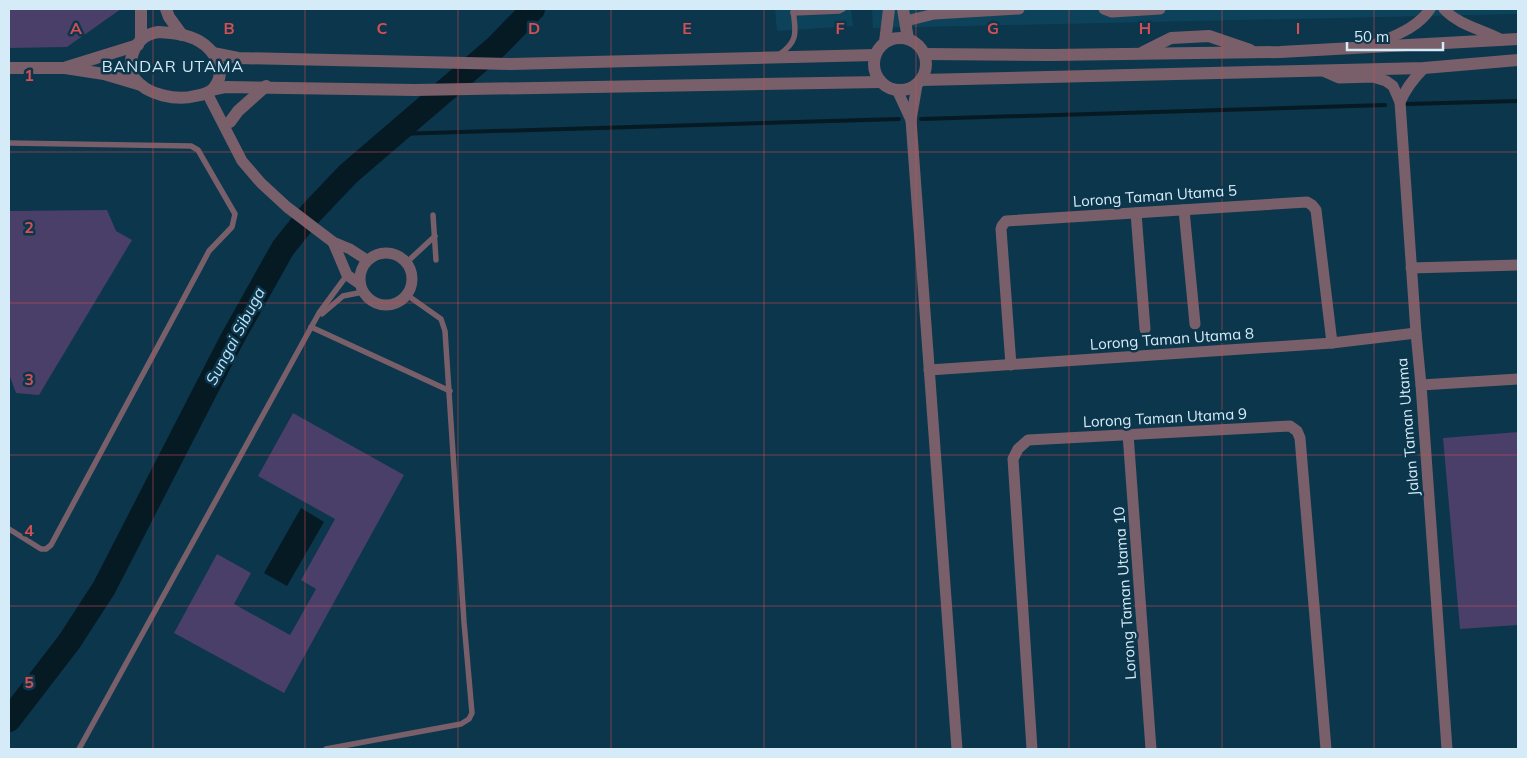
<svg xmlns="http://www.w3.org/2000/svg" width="1527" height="758" viewBox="0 0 1527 758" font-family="Mulish,sans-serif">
	<rect width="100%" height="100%" fill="#0b364b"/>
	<!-- built -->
	<g fill="#0c435b">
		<polygon points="775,9 851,9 853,26 777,31"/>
		<polygon points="872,9 1518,9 1518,14 873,28"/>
	</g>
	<!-- green -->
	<g fill="#493f69">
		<polygon points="9,9 121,9 67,47 9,48"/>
		<polygon points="107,210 116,231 132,240 39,395 16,393 9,374 9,211"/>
		<polygon points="293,413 404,475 284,693 174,633 217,554 251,573 234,604 290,635 316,589 301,580 335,519 258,476"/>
		<polygon points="1518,432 1518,625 1460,629 1443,438"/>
	</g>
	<!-- water -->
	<polygon fill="#061a24" points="301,508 324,522 287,586 264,573"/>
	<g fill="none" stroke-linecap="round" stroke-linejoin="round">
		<!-- stream -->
		<g stroke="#061a24" stroke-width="4">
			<polyline points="1406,104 1518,101"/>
			<polyline points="921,119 1385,105"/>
			<polyline points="395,134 899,119"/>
		</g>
		<!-- river -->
		<polyline stroke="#061a24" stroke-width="24" points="9,720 69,642 104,588 232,339 283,248 311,213 348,174 496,47 533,9"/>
		<!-- service -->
		<g stroke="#795f69" stroke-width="5.5">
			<polyline points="793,13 839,11 843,9"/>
			<path d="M780,54C800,40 795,30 793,9"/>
			<polyline points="9,143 191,146 198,150 235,214 232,227 209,251 200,268 51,545 46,549 41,549 9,529"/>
			<polyline points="433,215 436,260"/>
			<polyline points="406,263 435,236"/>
			<polyline points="322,314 343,296 363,292"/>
			<polyline points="311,327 450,391"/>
			<polyline points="79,749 319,313 347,275"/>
			<polyline points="326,749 461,724 469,719 472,713 464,622 445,331 441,319 407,295"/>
		</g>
		<!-- minor -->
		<g stroke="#795f69" stroke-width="11">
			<polyline points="1104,9 1112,12 1160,9"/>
			<path d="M1444,9C1458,25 1484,30 1502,40"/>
			<polyline points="906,21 934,14 1019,9"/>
			<path d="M1372,46C1393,36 1417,29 1430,9"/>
			<polyline points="1323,71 1339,78 1373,77 1386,81 1393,86 1400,102 1416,333 1421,385 1447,749"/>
			<polyline points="917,85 911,120 957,749"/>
			<polyline points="897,90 911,120"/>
			<polyline points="207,93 242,161 261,183 287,207 333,242 350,249 367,260"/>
			<path d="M1400,102C1406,88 1413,79 1424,68"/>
			<polyline points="1184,210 1195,324"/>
			<polyline points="1136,213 1145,329"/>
			<polyline points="333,242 347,275 360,284"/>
			<circle cx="386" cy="279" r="26"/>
			<polyline points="1411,268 1518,265"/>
			<polyline points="1011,365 1001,229 1002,226 1006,221 1307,202 1312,205 1316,210 1332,343"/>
			<polyline points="929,370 1332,343 1416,333"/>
			<polyline points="1421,385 1518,379"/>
			<polyline points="1128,434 1151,749"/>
			<polyline points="1032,749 1013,459 1018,449 1028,440 1290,426 1297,431 1300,438 1326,749"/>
		</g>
		<!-- tertiary -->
		<g stroke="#795f69" stroke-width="12">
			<polyline points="141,9 141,39"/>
			<polyline points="166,9 169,17 182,35"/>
			<polyline points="903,9 908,39"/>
			<path d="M158,32C172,33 187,34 199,41C215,50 228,73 213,89C208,94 201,95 195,96C177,101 147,95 135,79C126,68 132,49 141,40C146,35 152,33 158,32Z"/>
			<circle cx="900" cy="64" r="26"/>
			<polyline points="885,42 889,9"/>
			<polyline points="1143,52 1171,38 1209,36 1250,50"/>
			<polyline points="213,53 238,58 511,64 875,55"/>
			<polyline points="924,54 1051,55 1280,52 1518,39"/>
			<polyline points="67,67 138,45"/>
			<polyline points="9,68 65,68 104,74 141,85"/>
			<polyline points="921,80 1424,68 1518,60"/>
			<polyline points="212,90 226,87 415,90 881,82"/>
			<polyline points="230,122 238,111 266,86"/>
		</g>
	</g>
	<!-- grid -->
	<path fill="none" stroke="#d64f52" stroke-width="1" stroke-opacity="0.55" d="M153,9V749M305,9V749M458,9V749M611,9V749M764,9V749M916,9V749M1069,9V749M1222,9V749M1374,9V749M9,152H1518M9,303H1518M9,455H1518M9,606H1518"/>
	<g text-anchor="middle" stroke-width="5" stroke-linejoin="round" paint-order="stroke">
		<!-- street labels -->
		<g font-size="15" fill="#d6ebf8" stroke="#0b364b">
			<text transform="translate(1155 196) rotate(-4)" y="5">Lorong Taman Utama 5</text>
			<text transform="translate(1172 339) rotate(-4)" y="5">Lorong Taman Utama 8</text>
			<text transform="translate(1165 418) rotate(-3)" y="5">Lorong Taman Utama 9</text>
			<text transform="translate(1408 427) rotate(-95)" y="5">Jalan Taman Utama</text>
			<text transform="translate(1125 593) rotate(-94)" y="5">Lorong Taman Utama 10</text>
		</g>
		<!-- neighbourhood labels -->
		<g font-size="16" letter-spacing="1" fill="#d6ebf8" stroke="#0b364b">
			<text x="173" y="72">BANDAR UTAMA</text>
		</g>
		<!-- water labels -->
		<g font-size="16" font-style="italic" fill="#c1e3f7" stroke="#0b364b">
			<text transform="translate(235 336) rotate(-62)" y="6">Sungai Sibuga</text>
		</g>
	</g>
	<g font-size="16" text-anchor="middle" font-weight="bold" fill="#d64f52" stroke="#0b364b" stroke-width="5" stroke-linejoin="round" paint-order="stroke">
		<text x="76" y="34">A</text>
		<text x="229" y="34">B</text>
		<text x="382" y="34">C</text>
		<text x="534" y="34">D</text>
		<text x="687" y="34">E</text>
		<text x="840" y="34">F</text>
		<text x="993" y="34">G</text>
		<text x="1145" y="34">H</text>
		<text x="1298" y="34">I</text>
		<text x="29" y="81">1</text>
		<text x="29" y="233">2</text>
		<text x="29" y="385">3</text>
		<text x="29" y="536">4</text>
		<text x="29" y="688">5</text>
	</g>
	<!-- border -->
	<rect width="1527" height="758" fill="none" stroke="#d6ebf8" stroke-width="20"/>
	<!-- scale -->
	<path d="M1347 42v8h96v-8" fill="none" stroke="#d6ebf8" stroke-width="2.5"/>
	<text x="1354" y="42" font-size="15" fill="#d6ebf8" stroke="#0b364b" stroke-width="4" paint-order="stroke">50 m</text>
</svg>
